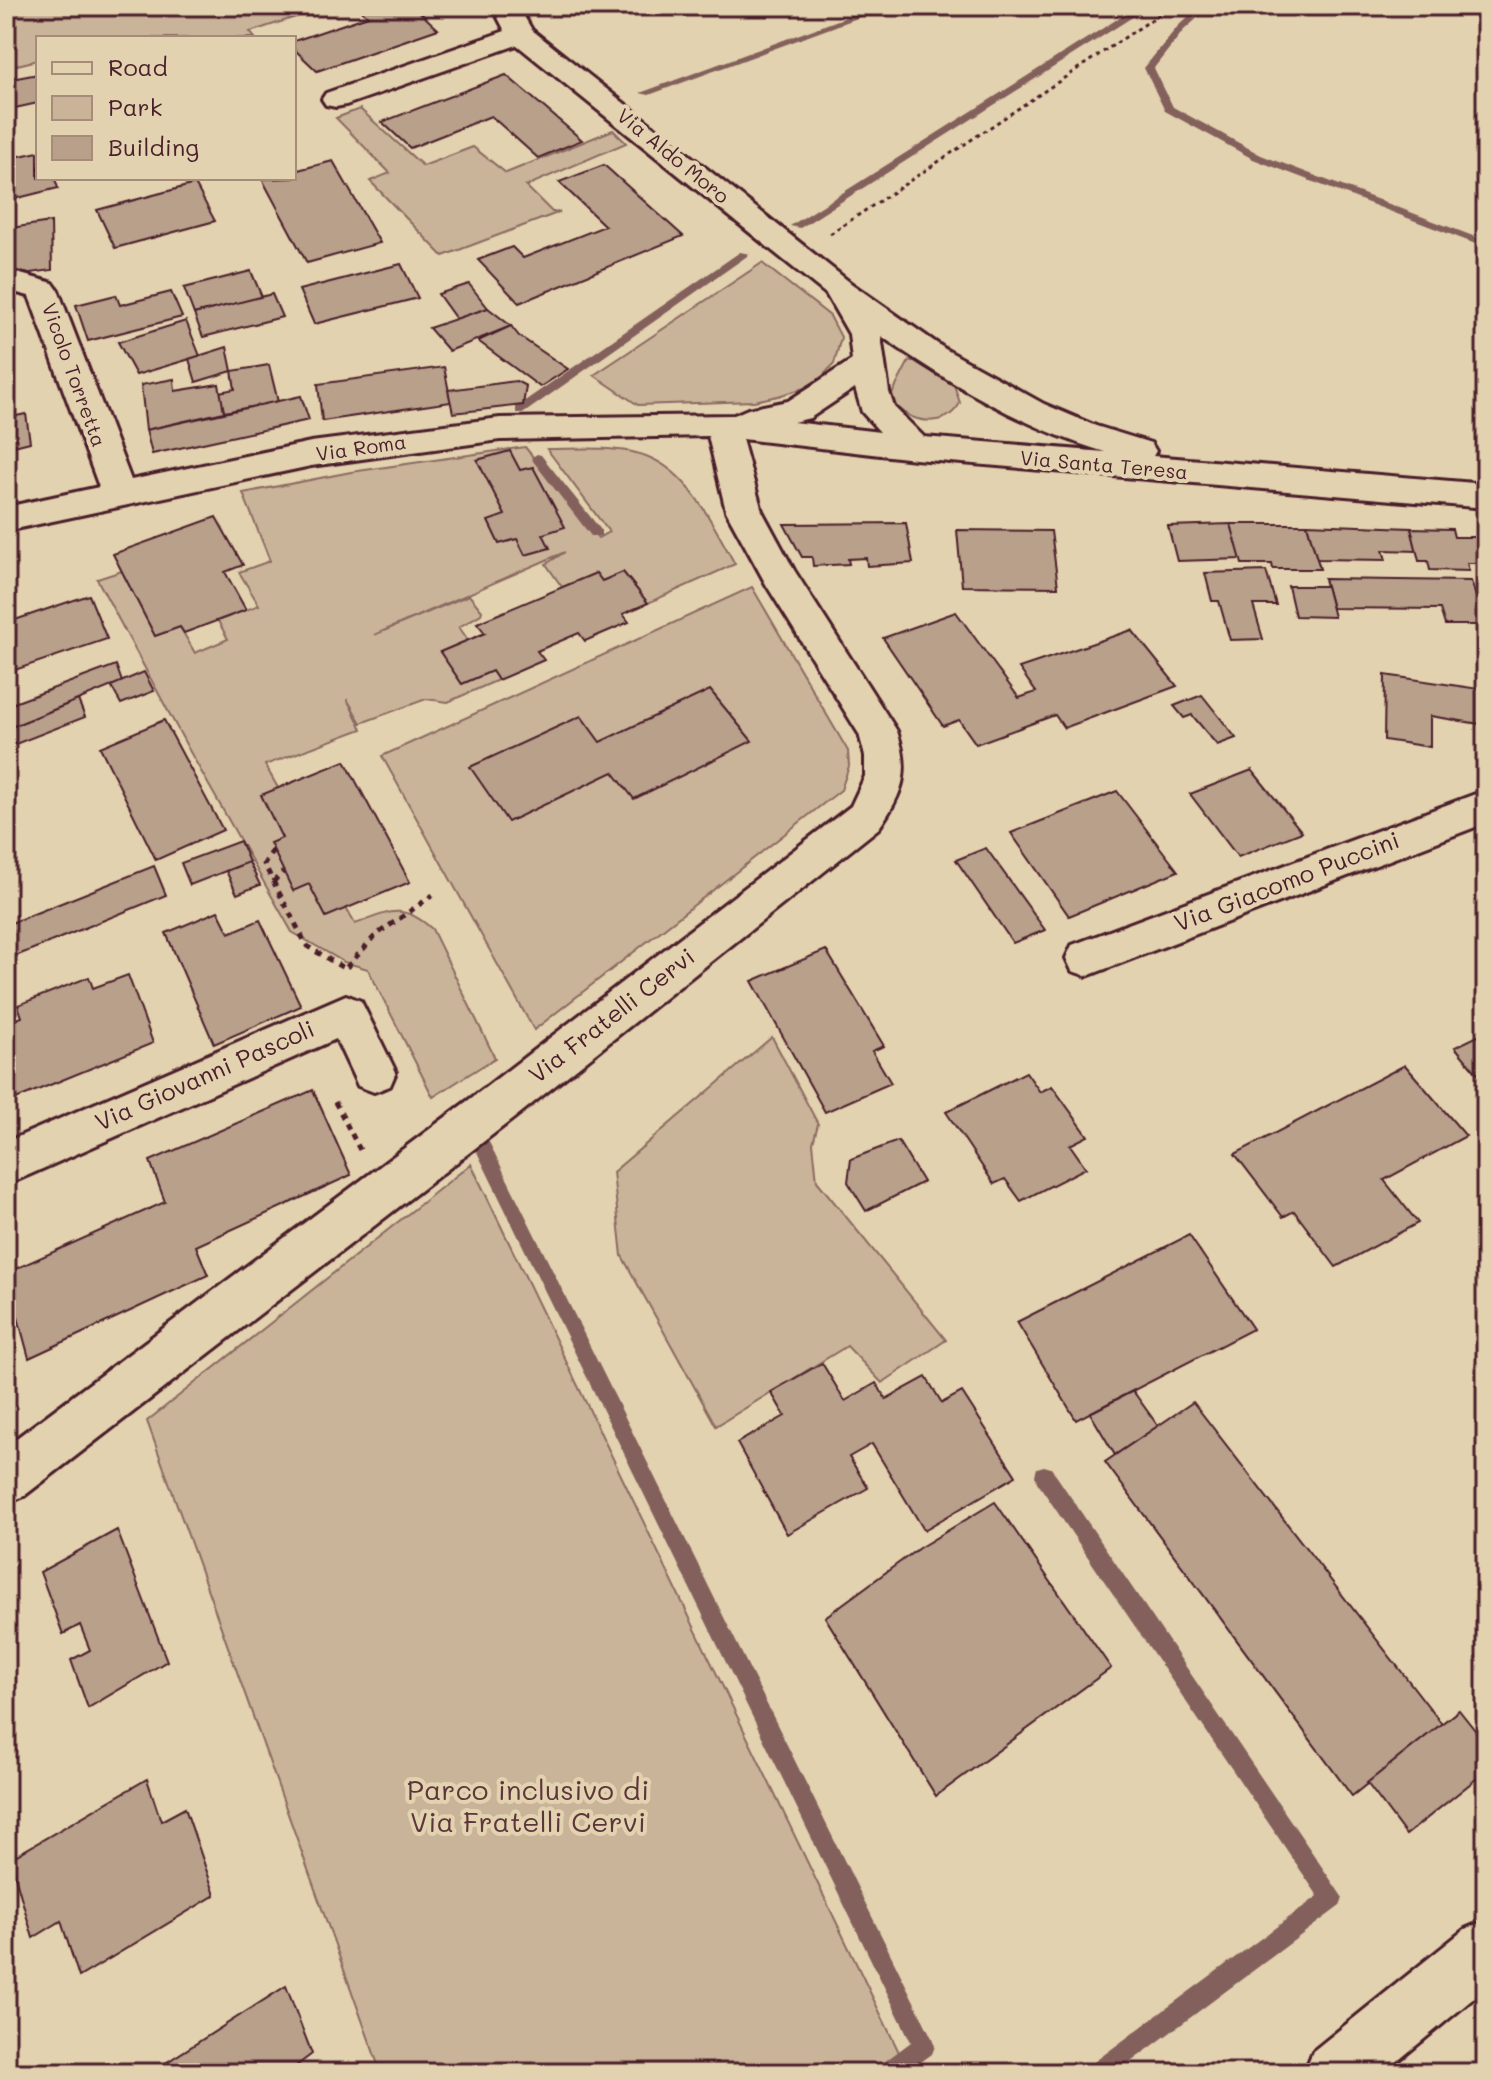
<svg xmlns="http://www.w3.org/2000/svg" width="1492" height="2079" viewBox="0 0 1492 2079" font-family="Mali,sans-serif">
	<rect width="100%" height="100%" fill="#e3d2af"/>
	<filter id="ink" filterUnits="userSpaceOnUse"><feTurbulence type="fractalNoise" baseFrequency=".0125" numOctaves="2"/><feDisplacementMap in="SourceGraphic" scale="16" xChannelSelector="R" yChannelSelector="G"/><feConvolveMatrix kernelMatrix="1 2 1 2 8 2 1 2 1" color-interpolation-filters="sRGB"/></filter>
	<g filter="url(#ink)">
		<!-- green -->
		<g fill="#cab499" stroke="#8a6a62" stroke-width="2">
			<polygon points="6,6 317,6 320,9 250,32 255,38 38,38 38,60 13,66 10,59 6,59 6,25 11,23"/>
			<polygon points="360,109 423,166 473,147 506,173 613,130 626,143 526,186 552,212 560,212 443,256 370,181 390,173 336,118"/>
			<polygon points="762,263 830,316 841,337 834,364 814,385 778,396 754,401 638,405 594,375"/>
			<path d="M909,361H915L954,385L960,403C946,428 914,424 896,406L892,394Z"/>
			<path d="M525,447L598,538L609,532L547,449C577,449 611,446 640,454C689,468 712,524 735,564L648,603L623,572L602,581L596,573L562,587L546,564L565,552L374,635L469,595L482,611L481,614L459,627L468,640L440,652L462,684L492,671L498,680L448,702L426,699L361,723L347,699L362,729L265,765L355,924C389,912 402,902 432,929L495,1058L433,1097L368,969L344,962L292,932L189,750L97,579L122,571L155,636L180,627L195,653L228,639L218,621L259,605L239,572L270,561L243,493L351,472Z"/>
			<polygon points="752,587 848,751 849,766 841,790 534,1030 382,756"/>
			<polygon points="772,1037 818,1124 813,1143 817,1181 946,1340 882,1383 847,1346 716,1426 622,1256 613,1172"/>
			<polygon points="471,1164 909,2073 381,2073 147,1421"/>
		</g>
		<g fill="none" stroke-linecap="round" stroke-linejoin="round">
			<!-- stream -->
			<g fill="#83615c" fill-rule="evenodd">
				<polygon points="876,6 890,6 649,95 640,93"/>
				<polygon points="1138,6 1150,6 800,228 790,226"/>
				<polygon points="1200,6 1211,6 1184,30 1154,68 1173,107 1261,155 1486,241 1486,248 1253,159 1165,111 1144,68 1178,26"/>
				<polygon points="740,252 750,254 524,413 516,413 516,407"/>
				<polygon points="537,454 541,455 601,530 601,536 591,536 533,461 531,458"/>
				<polygon points="483,1139 489,1142 932,2038 935,2046 932,2054 906,2073 877,2073 880,2065 911,2042 477,1152 475,1147 477,1142"/>
				<polygon points="1044,1466 1051,1468 1343,1898 1340,1906 1116,2073 1087,2073 1090,2065 1318,1896 1037,1482 1035,1475 1037,1468"/>
			</g>
		</g>
		<!-- building -->
		<g fill="#b8a08b" stroke="#4a1f2b" stroke-width="2">
			<polygon points="356,6 413,6 438,29 317,71 294,49 294,41 368,16"/>
			<polygon points="38,74 38,103 6,110 6,80"/>
			<polygon points="506,75 582,140 538,158 491,116 410,148 382,122"/>
			<polygon points="38,152 38,178 61,178 55,179 58,188 6,201 6,159"/>
			<polygon points="333,161 380,243 307,263 262,179 294,178 294,171"/>
			<polygon points="604,165 683,236 519,303 478,260 512,247 523,258 605,226 559,182"/>
			<polygon points="195,184 215,221 115,248 97,210"/>
			<polygon points="51,222 52,270 9,276 10,228"/>
			<polygon points="401,264 418,298 314,324 299,290"/>
			<polygon points="251,271 262,297 194,314 184,288"/>
			<polygon points="469,284 488,308 456,319 438,294"/>
			<polygon points="171,292 182,317 88,341 76,305 116,295 120,305"/>
			<polygon points="272,294 282,317 203,337 194,314"/>
			<polygon points="488,308 511,326 449,351 429,328"/>
			<polygon points="186,321 200,356 136,375 118,342"/>
			<polygon points="511,326 519,336 568,369 540,387 478,341"/>
			<polygon points="227,347 232,371 196,382 189,359"/>
			<polygon points="269,365 278,402 224,412 219,392 235,389 232,371"/>
			<polygon points="444,367 451,402 322,421 318,384"/>
			<polygon points="174,379 175,391 219,384 224,412 146,430 141,385"/>
			<polygon points="516,381 526,386 523,405 453,413 448,390"/>
			<polygon points="301,396 309,420 152,454 146,430"/>
			<polygon points="26,414 30,442 10,447 14,476 6,478 6,418"/>
			<polygon points="510,451 520,470 533,467 565,527 543,534 550,548 525,555 517,539 499,544 488,521 505,515 477,460"/>
			<polygon points="216,517 243,565 225,572 246,610 184,633 180,627 155,636 113,554"/>
			<polygon points="906,523 913,563 867,566 866,558 848,559 849,564 813,566 812,557 802,557 784,524"/>
			<polygon points="1231,524 1242,559 1177,561 1168,526"/>
			<polygon points="1231,524 1307,524 1320,569 1273,569 1272,564 1242,564"/>
			<polygon points="1307,524 1411,528 1417,551 1383,550 1386,560 1317,559"/>
			<polygon points="1411,528 1452,529 1454,537 1479,537 1486,563 1467,563 1469,571 1430,570 1428,561 1419,561"/>
			<polygon points="957,530 1051,531 1058,587 962,586"/>
			<polygon points="1266,571 1276,605 1253,605 1263,639 1230,640 1219,601 1212,601 1205,573"/>
			<polygon points="623,572 648,603 623,614 629,622 585,641 579,633 537,651 544,660 498,680 492,671 462,684 440,652 485,633 477,623 596,573 602,581"/>
			<polygon points="1324,579 1471,581 1485,625 1445,625 1440,609 1332,608"/>
			<polygon points="1288,586 1326,586 1334,617 1295,616"/>
			<polygon points="89,595 107,639 9,672 6,623"/>
			<polygon points="956,612 1019,698 1036,692 1019,668 1132,630 1177,686 1064,728 1055,715 976,744 959,720 943,726 883,638"/>
			<polygon points="116,665 122,682 9,728 6,706"/>
			<polygon points="144,672 154,691 121,704 111,686"/>
			<polygon points="1385,675 1486,690 1486,725 1430,716 1430,747 1384,740"/>
			<polygon points="710,690 752,741 634,799 613,772 508,822 470,767 581,716 600,742"/>
			<polygon points="1202,695 1236,738 1217,745 1192,715 1184,718 1174,706"/>
			<polygon points="78,700 85,717 13,745 9,728"/>
			<polygon points="6,709 14,753 6,755"/>
			<polygon points="164,720 223,830 156,860 100,747"/>
			<polygon points="345,761 410,882 326,917 309,884 293,891 270,843 282,838 261,795"/>
			<polygon points="1252,770 1302,832 1238,857 1190,794"/>
			<polygon points="1117,791 1178,871 1069,916 1011,833"/>
			<polygon points="240,841 249,862 190,885 181,863"/>
			<polygon points="986,848 1045,930 1013,943 956,860"/>
			<polygon points="249,862 260,885 237,894 226,871"/>
			<polygon points="154,866 166,895 6,960 6,925"/>
			<polygon points="218,911 229,933 260,920 301,1006 214,1044 166,933"/>
			<polygon points="826,950 884,1046 872,1051 891,1083 825,1112 752,981"/>
			<polygon points="128,975 153,1043 6,1103 6,1023 22,1017 18,1005 89,977 93,988"/>
			<polygon points="1486,1032 1486,1084 1455,1047"/>
			<polygon points="1405,1065 1466,1136 1384,1180 1418,1223 1336,1267 1294,1211 1283,1217 1235,1154"/>
			<polygon points="1026,1072 1040,1092 1052,1086 1088,1136 1070,1145 1086,1168 1021,1201 1005,1179 994,1184 946,1112"/>
			<polygon points="313,1090 351,1175 196,1246 208,1275 29,1358 6,1273 165,1202 150,1161"/>
			<polygon points="898,1141 923,1182 866,1211 848,1182 851,1159"/>
			<polygon points="1189,1235 1253,1329 1076,1420 1017,1322"/>
			<polygon points="822,1363 845,1401 876,1383 886,1399 926,1377 942,1403 962,1392 1016,1476 924,1530 872,1444 849,1457 868,1488 787,1534 737,1443 785,1416 771,1392"/>
			<polygon points="1133,1391 1158,1426 1115,1455 1090,1413"/>
			<polygon points="1193,1402 1442,1724 1352,1796 1105,1462"/>
			<polygon points="995,1502 1111,1668 936,1796 825,1617 919,1548"/>
			<polygon points="117,1530 167,1661 88,1708 71,1660 90,1650 80,1625 63,1634 40,1572"/>
			<polygon points="1459,1710 1486,1744 1486,1771 1406,1835 1367,1783"/>
			<polygon points="147,1779 161,1821 185,1808 215,1895 79,1977 61,1921 33,1938 10,1859"/>
			<polygon points="286,1986 312,2054 287,2073 150,2073"/>
		</g>
		<g fill="none" stroke-linecap="round" stroke-linejoin="round">
			<!-- minor casing -->
			<g stroke="#4a1f2b" stroke-width="6">
				<g id="minor">
					<path d="M492,6H518L532,30L852,284L945,349L1044,404L1096,426L1151,443L1156,451L1153,456L1486,484V508L915,459L742,439L762,511L794,570L897,731C911,773 903,793 879,828L518,1115L24,1496L6,1504V1446L486,1087L851,806L865,776V756L859,734L767,586L726,511L708,436L500,440L311,466L6,531V507L99,487L29,296L6,290V270L53,283L58,290L131,480L311,442L500,418L734,415L748,409L788,401L852,360L849,334L826,294L517,45L346,105L336,107L326,105L322,99L326,93L505,31ZM881,336C952,385 1023,427 1105,452L924,437L894,407L889,392ZM855,388L862,412L880,432L793,422L810,418Z"/>
					<polygon points="1486,790 1486,823 1087,976 1072,971 1066,958 1072,945"/>
					<polygon points="346,995 361,1001 396,1072 390,1086 374,1092 358,1086 336,1039 6,1185 6,1142"/>
				</g>
			</g>
			<!-- major casing -->
			<g stroke="#4a1f2b" stroke-width="6">
				<polygon id="major" points="1486,1920 1486,1988 1383,2073 1304,2073 1313,2051 1465,1929"/>
			</g>
			<!-- path-far1 -->
			<g stroke="#4a1f2b" stroke-width="3" stroke-dasharray="4 4" stroke-linecap="butt">
				<polyline points="1212,6 1237,17"/>
				<polyline points="830,234 1172,6"/>
			</g>
			<!-- path -->
			<g stroke="#4a1f2b" stroke-width="5" stroke-dasharray="6 6" stroke-linecap="butt">
				<polyline points="273,850 264,864 307,946 345,969 376,935 433,895"/>
				<polyline points="273,882 283,872"/>
				<polyline points="335,1102 360,1150"/>
			</g>
			<!-- minor -->
			<use href="#minor" fill="#e3d2af" fill-rule="evenodd"/>
			<!-- major -->
			<use href="#major" fill="#e3d2af" fill-rule="evenodd"/>
		</g>
	</g>
	<g text-anchor="middle" stroke-width="8" stroke-linejoin="round" paint-order="stroke">
		<!-- far-street labels -->
		<g font-size="20" fill="#4a1f2b" stroke="#e3d2af">
			<text transform="translate(673 156) rotate(39)" y="7">Via Aldo Moro</text>
			<text transform="translate(74 375) rotate(70)" y="7">Vicolo Torretta</text>
			<text transform="translate(361 448) rotate(-8)" y="7">Via Roma</text>
			<text transform="translate(1104 465) rotate(5)" y="7">Via Santa Teresa</text>
		</g>
		<!-- street labels -->
		<g font-size="24" fill="#4a1f2b" stroke="#e3d2af">
			<text transform="translate(1287 882) rotate(-21)" y="8">Via Giacomo Puccini</text>
			<text transform="translate(612 1016) rotate(-38)" y="8">Via Fratelli Cervi</text>
			<text transform="translate(205 1076) rotate(-24)" y="8">Via Giovanni Pascoli</text>
		</g>
		<!-- near-park labels -->
		<g font-size="28" fill="#5d353c" stroke="#e3d2af">
			<text x="528" y="1800">Parco inclusivo di<tspan x="528" dy="32">Via Fratelli Cervi</tspan></text>
		</g>
	</g>
	<!-- margin -->
	<rect width="1492" height="2079" fill="none" stroke="#e3d2af" stroke-width="32"/>
	<rect x="16" y="16" width="1460" height="2047" fill="none" stroke="#4a1f2b" stroke-width="3" filter="url(#ink)"/>
	<!-- legend -->
	<rect x="36" y="36" width="260" height="144" fill="#e3d2af" stroke="#a68a7a" stroke-width="2"/>
	<rect x="52" y="62" width="40" height="12" fill="#e3d2af" stroke="#a68a7a" stroke-width="2"/>
	<text x="108" y="76" font-size="24" fill="#4a1f2b">Road</text>
	<rect x="52" y="96" width="40" height="24" fill="#cab499" stroke="#a68a7a" stroke-width="2"/>
	<text x="108" y="116" font-size="24" fill="#4a1f2b">Park</text>
	<rect x="52" y="136" width="40" height="24" fill="#b8a08b" stroke="#a68a7a" stroke-width="2"/>
	<text x="108" y="156" font-size="24" fill="#4a1f2b">Building</text>
</svg>
